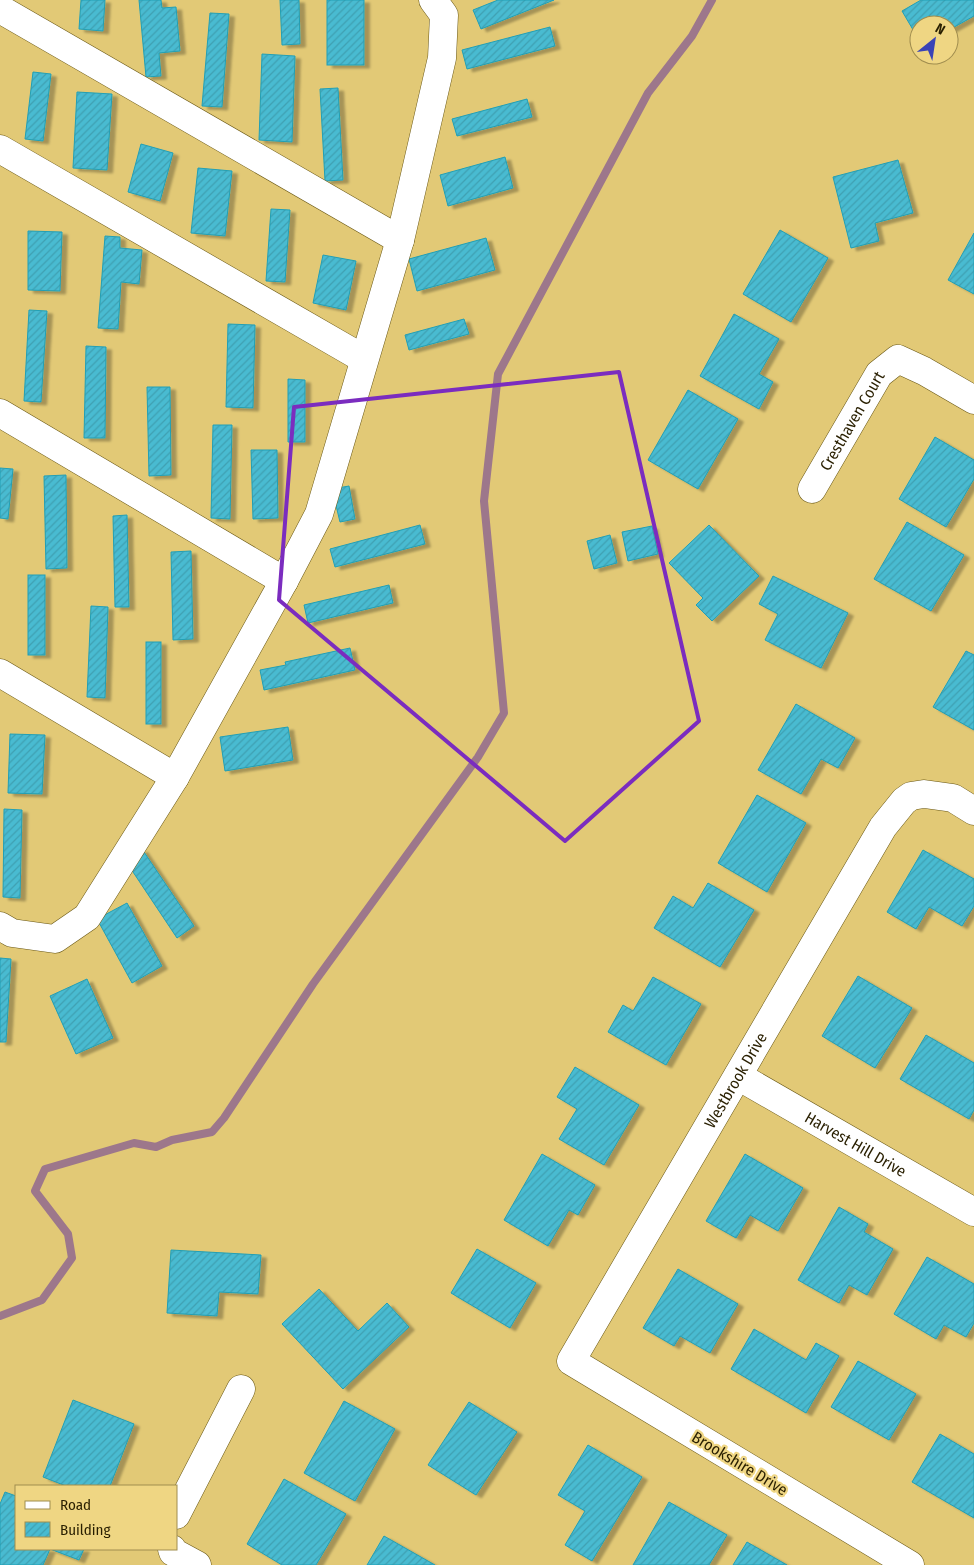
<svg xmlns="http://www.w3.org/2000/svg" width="974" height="1565" viewBox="0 0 974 1565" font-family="'Fira Sans Condensed',sans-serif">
	<defs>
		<pattern id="building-hatch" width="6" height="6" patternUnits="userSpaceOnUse" patternTransform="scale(1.25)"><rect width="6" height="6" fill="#48bbd1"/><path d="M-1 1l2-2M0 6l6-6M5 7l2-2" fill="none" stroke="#3fa0b2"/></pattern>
		<filter id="shadow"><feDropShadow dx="5.5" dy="3" stdDeviation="1" flood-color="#0004"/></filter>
	</defs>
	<rect width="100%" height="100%" fill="#e2c976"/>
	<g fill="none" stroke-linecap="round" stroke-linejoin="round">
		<!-- stream -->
		<polyline stroke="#9d778b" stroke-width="8" points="0,1316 42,1300 72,1258 68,1234 35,1191 45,1169 134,1143 156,1147 172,1140 212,1132 224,1118 313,984 478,757 504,713 484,501 498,374 648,93 692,36 712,0"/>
	</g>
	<!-- building -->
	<g fill="url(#building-hatch)" stroke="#219fb5" filter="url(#shadow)">
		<polygon points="81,0 105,0 103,31 79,29"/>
		<polygon points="139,0 161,0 162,8 176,7 180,51 159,53 161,76 146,77"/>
		<polygon points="280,0 299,0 300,44 282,45"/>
		<rect x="327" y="0" width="37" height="65"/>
		<polygon points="498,0 554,0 481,29 473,10"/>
		<polygon points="921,0 974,0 974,16 949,30 949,25 919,25 919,40 902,11"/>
		<polygon points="210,13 229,14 222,107 202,106"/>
		<polygon points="550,27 555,46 467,69 462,50"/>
		<polygon points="262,54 295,56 292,142 259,140"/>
		<polygon points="33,72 51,74 43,141 25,139"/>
		<polygon points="338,88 343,180 325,181 320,89"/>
		<polygon points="77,92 112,94 107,170 73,168"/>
		<polygon points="527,99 532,117 457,136 452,119"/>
		<polygon points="141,144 173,153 160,201 128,192"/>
		<polygon points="505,157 513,188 448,206 440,175"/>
		<polygon points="898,160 913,213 875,223 879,241 851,248 833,177"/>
		<polygon points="198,168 232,171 225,236 191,233"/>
		<polygon points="271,209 290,210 285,282 266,281"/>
		<polygon points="780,230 828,258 791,322 743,294"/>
		<polygon points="28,231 62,232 60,291 28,290"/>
		<polygon points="974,233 974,294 948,280"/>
		<polygon points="105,236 120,237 120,248 142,250 139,284 121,282 118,329 98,328"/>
		<polygon points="486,238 495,270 417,291 409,259"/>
		<polygon points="323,255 356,261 346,310 313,303"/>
		<polygon points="29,310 47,311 41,402 24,401"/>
		<polygon points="734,314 779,339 759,374 773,382 759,409 700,376"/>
		<polygon points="464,319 469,334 409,350 405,335"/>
		<polygon points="228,324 255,325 253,408 226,407"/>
		<polygon points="86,346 106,347 105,438 84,438"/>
		<polygon points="288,379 305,380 305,442 288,442"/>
		<polygon points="147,387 170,387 171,475 149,476"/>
		<polygon points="688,390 738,419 698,489 648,460"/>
		<polygon points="213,425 232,425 230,519 211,518"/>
		<polygon points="935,437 974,460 974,479 946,527 899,499"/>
		<polygon points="251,450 277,450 278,518 253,519"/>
		<polygon points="0,468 13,469 8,519 0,518"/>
		<polygon points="66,475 67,568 46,569 44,476"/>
		<polygon points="349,486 355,519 340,522 332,489"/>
		<polygon points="127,515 129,607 115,607 113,516"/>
		<polygon points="907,522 964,555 931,611 874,579"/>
		<polygon points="420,525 425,544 335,567 330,549"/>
		<polygon points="709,525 759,576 712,621 696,605 703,598 669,563"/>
		<polygon points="652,526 658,554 628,561 622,532"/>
		<polygon points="610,535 617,563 594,569 587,541"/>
		<polygon points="191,551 193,639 173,640 171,552"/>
		<rect x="28" y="575" width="17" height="80"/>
		<polygon points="773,576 848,613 821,668 765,640 778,614 759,604"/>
		<polygon points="389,585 393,603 308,623 304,605"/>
		<polygon points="91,606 108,607 105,698 87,697"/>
		<rect x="146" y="642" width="15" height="82"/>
		<polygon points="350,648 355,670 264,690 260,670 286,665 285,662"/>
		<polygon points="966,651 974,655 974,730 933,707"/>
		<polygon points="796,704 855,738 838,768 821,759 801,794 758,770"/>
		<polygon points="288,727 293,760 225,771 220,737"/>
		<polygon points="10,734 45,735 42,794 8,793"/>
		<polygon points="757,795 806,823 767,892 718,863"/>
		<polygon points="4,809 22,810 20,898 3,897"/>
		<polygon points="142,849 194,926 177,938 125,860"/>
		<polygon points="923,850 974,879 974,906 962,926 929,907 916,929 887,912"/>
		<polygon points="708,883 754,910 720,967 654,928 673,896 693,908"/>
		<polygon points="127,903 162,966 132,983 97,919"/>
		<polygon points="0,958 11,959 6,1042 0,1042"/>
		<polygon points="858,976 912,1008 875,1068 822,1036"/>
		<polygon points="653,977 701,1004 666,1065 608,1032 623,1005 633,1011"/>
		<polygon points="87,979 113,1038 76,1054 50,996"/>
		<polygon points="926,1035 974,1063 974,1110 969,1119 900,1079"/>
		<polygon points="575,1067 639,1105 604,1165 559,1139 577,1109 557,1097"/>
		<polygon points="542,1154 595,1185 578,1215 569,1210 548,1246 504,1220"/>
		<polygon points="745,1154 803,1188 778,1231 750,1215 736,1238 706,1221"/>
		<polygon points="839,1207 868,1224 864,1232 893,1249 867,1295 849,1285 839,1303 798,1280"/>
		<polygon points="477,1249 536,1283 510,1328 451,1293"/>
		<polygon points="171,1250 261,1255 258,1294 219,1292 217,1316 167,1313"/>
		<polygon points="927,1257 974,1284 974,1323 966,1337 944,1325 936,1339 894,1314"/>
		<polygon points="678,1269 738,1304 710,1353 680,1336 674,1346 643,1328"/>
		<polygon points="319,1289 358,1331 387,1303 409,1327 343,1389 282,1324"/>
		<polygon points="754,1329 806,1360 816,1343 839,1356 806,1413 731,1369"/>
		<polygon points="858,1361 916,1394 889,1440 831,1407"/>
		<polygon points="73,1400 134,1424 110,1486 66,1486 43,1477"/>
		<polygon points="344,1401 395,1429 355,1501 304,1473"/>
		<polygon points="469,1402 517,1432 476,1495 428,1465"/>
		<polygon points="940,1434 974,1454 974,1518 912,1482"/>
		<polygon points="588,1445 642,1477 592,1561 565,1545 585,1511 558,1495"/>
		<polygon points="284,1479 346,1514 316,1565 282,1565 247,1544"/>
		<polygon points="5,1492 16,1496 16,1549 84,1549 79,1560 50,1549 43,1565 0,1565 0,1504"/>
		<polygon points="669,1502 727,1535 709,1565 633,1565"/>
		<polygon points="384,1536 435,1565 367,1565"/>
		<polygon points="747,1542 787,1565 733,1565"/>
	</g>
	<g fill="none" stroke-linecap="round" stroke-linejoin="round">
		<!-- minor casing -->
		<g stroke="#695714" stroke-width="29">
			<g id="minor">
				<polyline points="0,9 400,240"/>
				<polyline points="0,149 364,359"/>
				<polyline points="0,413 284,581"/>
				<path id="s1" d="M812,489L879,374L898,359L924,371L974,400"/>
				<polyline points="0,673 175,777"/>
				<polyline points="0,926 12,933 55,939 87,917 175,777 284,581 319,514 400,240 442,58 444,15 433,0"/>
				<path id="s2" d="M738,1076L974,1212"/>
				<polyline points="176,1515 241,1389"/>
				<polyline points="172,1549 173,1552 197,1565"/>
				<path id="s3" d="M910,1565L571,1361L883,827L904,801L911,796L924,794L953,798L974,811"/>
			</g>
		</g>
		<!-- minor -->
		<use href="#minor" stroke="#fff" stroke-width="28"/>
	</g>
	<!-- marked area -->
	<path fill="none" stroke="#7b2cbf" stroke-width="4" stroke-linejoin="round" d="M619,372L699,721L565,841L279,600L294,407Z"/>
	<g text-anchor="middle" stroke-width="4.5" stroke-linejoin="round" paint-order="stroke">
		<!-- street labels -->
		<g font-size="16" fill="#291f00" stroke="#efd683">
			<text dy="6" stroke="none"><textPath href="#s1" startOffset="79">Cresthaven Court</textPath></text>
			<text dy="6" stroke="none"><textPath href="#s3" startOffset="721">Westbrook Drive</textPath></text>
			<text dy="6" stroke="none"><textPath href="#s2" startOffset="136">Harvest Hill Drive</textPath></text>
			<text transform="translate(740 1463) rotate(31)" y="6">Brookshire Drive</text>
		</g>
	</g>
	<!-- legend -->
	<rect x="15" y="1485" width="162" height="65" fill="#efd683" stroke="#a08d4f"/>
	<rect x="25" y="1501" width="25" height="8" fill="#ffffff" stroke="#a08d4f"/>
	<text x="60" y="1510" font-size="15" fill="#291f00">Road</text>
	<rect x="25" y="1522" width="25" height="15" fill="url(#building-hatch)" stroke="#a08d4f"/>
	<text x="60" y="1535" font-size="15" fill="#291f00">Building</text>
	<!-- north arrow -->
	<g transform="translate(934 40) rotate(30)"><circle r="24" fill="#efd683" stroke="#a08d4f"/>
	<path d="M0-4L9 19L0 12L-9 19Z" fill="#3a43b7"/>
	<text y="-8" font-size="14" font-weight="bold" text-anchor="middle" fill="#291f00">N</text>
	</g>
</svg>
